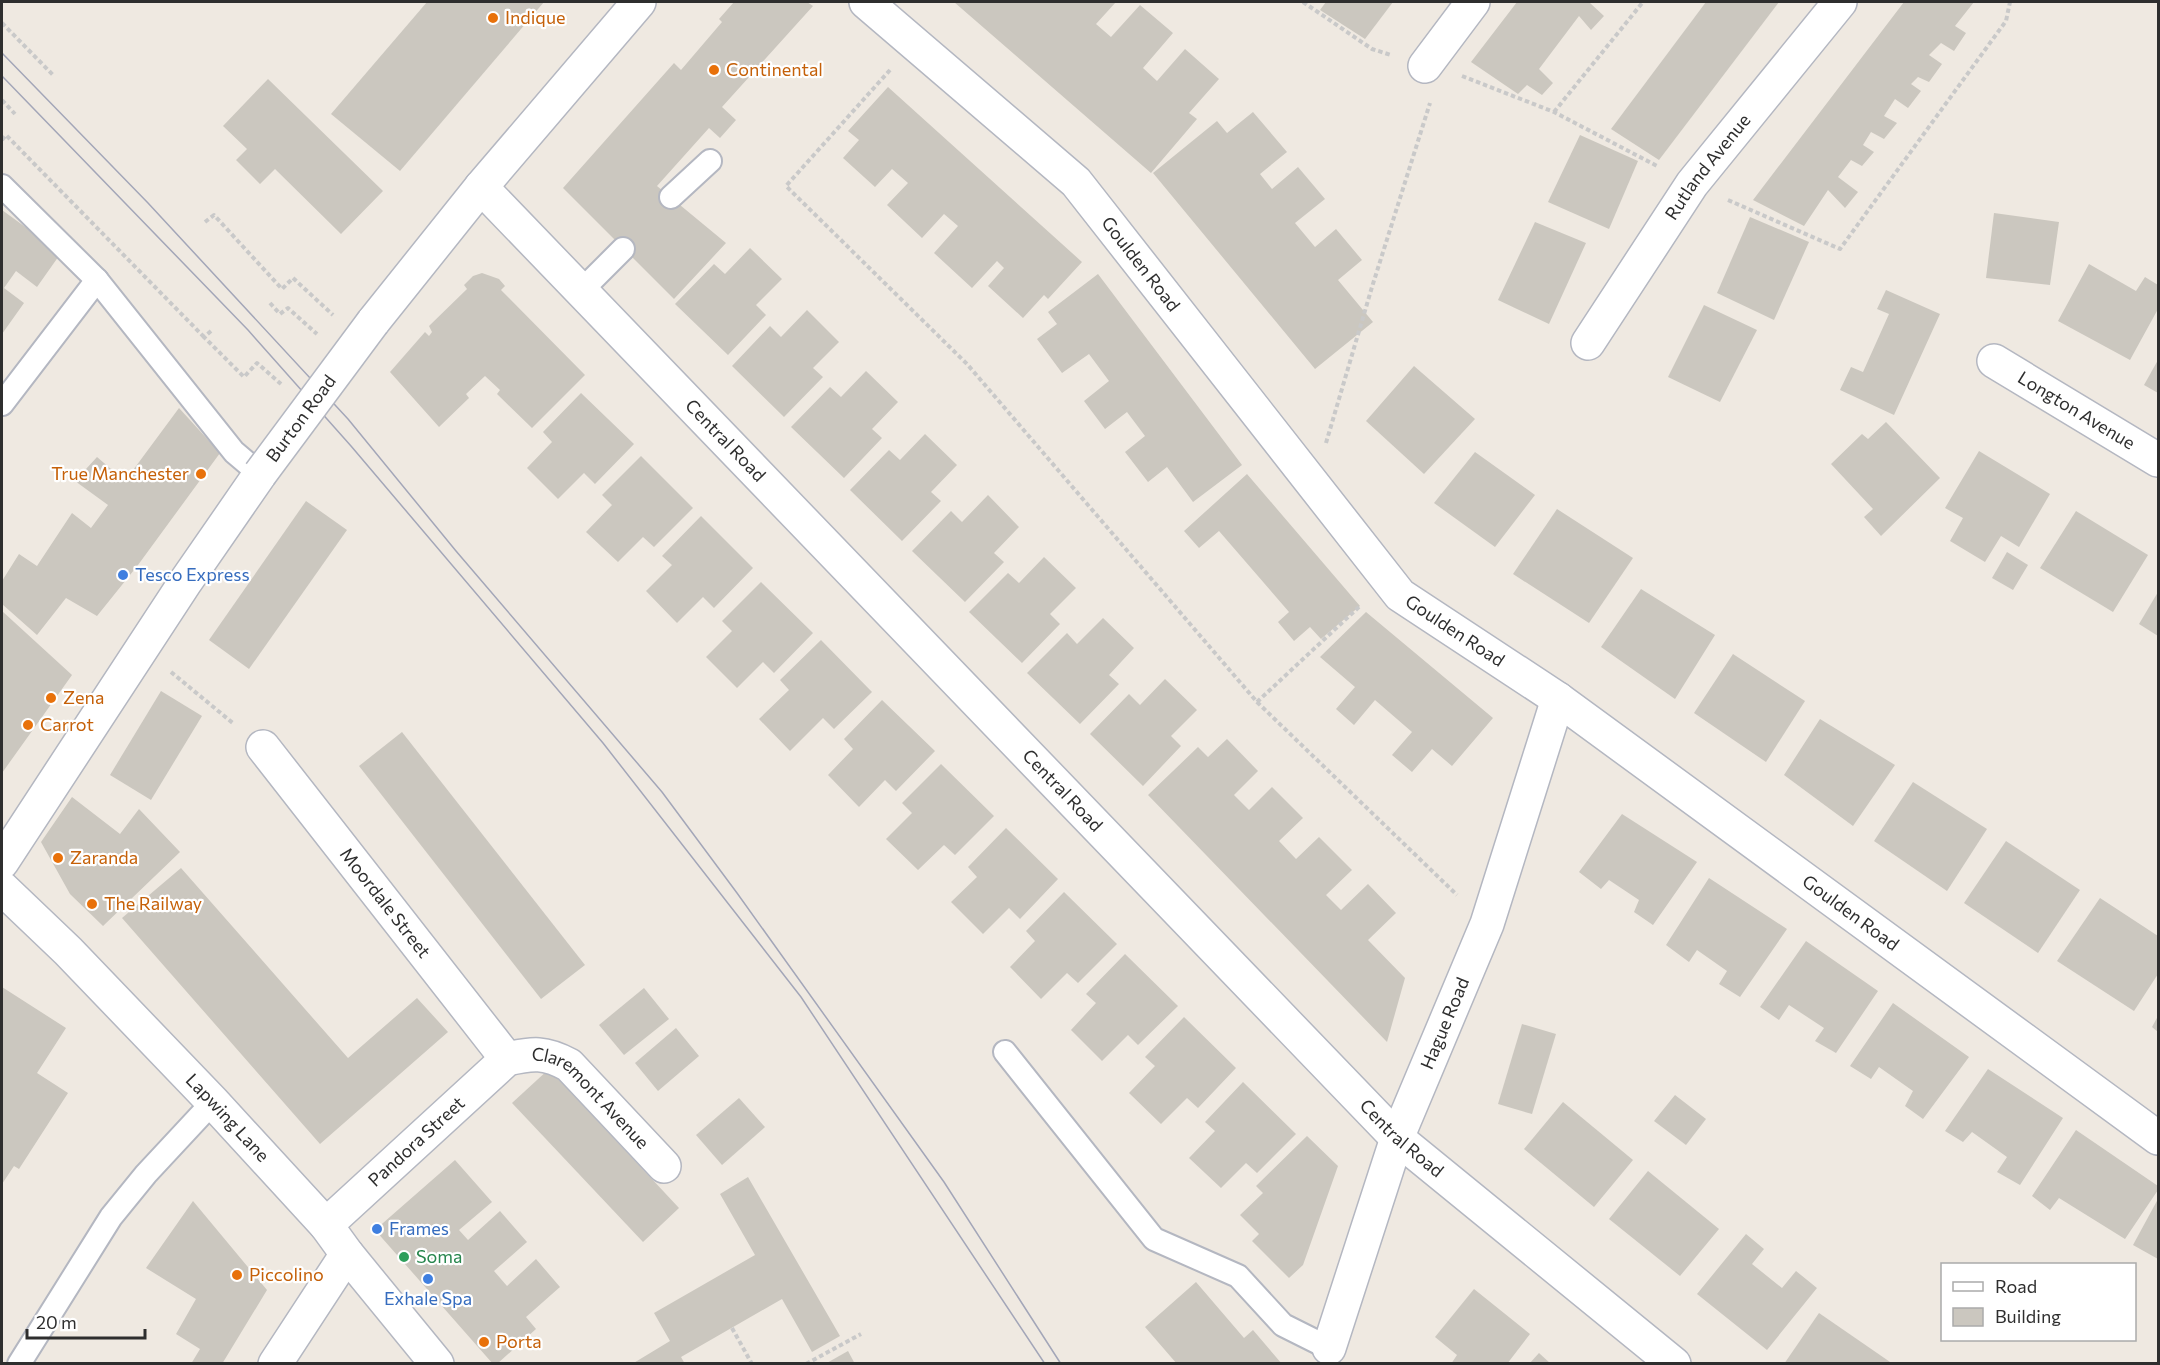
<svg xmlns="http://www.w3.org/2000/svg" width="2160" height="1365" viewBox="0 0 2160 1365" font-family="Commissioner,sans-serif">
	<rect width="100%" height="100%" fill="#efe9e1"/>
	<!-- building -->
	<g fill="#cbc7bf">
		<polygon points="427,2 544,2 400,171 331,114"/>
		<polygon points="734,2 807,2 813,6 722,107 736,120 720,138 709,128 657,186 726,243 674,299 563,188 674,63 681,70 722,22 719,19"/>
		<polygon points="954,2 1116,2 1096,24 1111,37 1140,5 1173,33 1143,68 1157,81 1185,49 1219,79 1189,113 1197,119 1151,173"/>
		<polygon points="1326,2 1393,2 1365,39 1320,10"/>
		<polygon points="1517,2 1591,2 1590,3 1604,16 1591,30 1579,16 1539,69 1553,83 1542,95 1527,85 1518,94 1471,62"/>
		<polygon points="1706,2 1779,2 1659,160 1611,129"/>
		<polygon points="1904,2 1974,2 1955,26 1966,33 1954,51 1941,43 1929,55 1942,64 1929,82 1918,77 1911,84 1921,91 1908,108 1895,99 1884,116 1897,123 1884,139 1871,132 1863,145 1874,152 1862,166 1851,160 1838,177 1858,192 1845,208 1828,190 1804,226 1753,200"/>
		<polygon points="268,79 383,191 341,234 275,169 260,184 236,160 247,149 223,126"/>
		<polygon points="888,87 1082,262 1048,299 1044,295 1023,318 988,286 1004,268 997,261 972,288 934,253 958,226 944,214 922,238 887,205 908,183 892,169 875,187 843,158 859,140 848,131"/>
		<polygon points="1253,112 1287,152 1260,174 1272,189 1298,167 1325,199 1295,223 1315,247 1336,229 1362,260 1338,280 1373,322 1315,369 1153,173 1217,121 1227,133"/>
		<polygon points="1580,135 1638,161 1609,229 1548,202"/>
		<polygon points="2,210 61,253 37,287 16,271 4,288 24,303 2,334"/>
		<polygon points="1994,213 2059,222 2050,285 1986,278"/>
		<polygon points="1750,217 1809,242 1774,320 1717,293"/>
		<polygon points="1535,222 1586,243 1549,324 1498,300"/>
		<polygon points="750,248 782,279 756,305 766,315 728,355 675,304 714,264 725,274"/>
		<polygon points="2089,264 2136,291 2145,277 2158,285 2158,309 2130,360 2058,321"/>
		<polygon points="482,273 499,279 505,286 501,290 585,375 532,428 497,394 500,390 485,376 466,394 469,398 439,427 390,372 425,332 429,336 432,332 429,326 467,289 464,285 473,276"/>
		<polygon points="1098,274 1242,465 1193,502 1167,467 1148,482 1125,452 1145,436 1127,412 1105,429 1084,401 1109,381 1089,354 1062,373 1037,339 1057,324 1048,312"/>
		<polygon points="1886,290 1940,314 1894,415 1840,390 1851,367 1863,372 1889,314 1877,309"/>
		<polygon points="1704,305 1757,330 1720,402 1668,377"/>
		<polygon points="807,310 839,342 813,368 823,377 784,417 732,366 770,326 781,337"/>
		<polygon points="2158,360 2158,393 2144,385"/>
		<polygon points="1414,366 1475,419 1424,474 1366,421"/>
		<polygon points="866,371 898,402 872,429 882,438 844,478 791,427 830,387 841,397"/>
		<polygon points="581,393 634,444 595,484 584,473 558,499 527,468 552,442 543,432"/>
		<polygon points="179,408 220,453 138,565 97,616 66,598 37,635 2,604 2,581 19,554 37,566 72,513 91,528 108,505 75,481 97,457 125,481"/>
		<polygon points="1886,422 1940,478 1881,536 1864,517 1873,509 1831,464 1862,434 1868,439"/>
		<polygon points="925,434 957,465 931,492 941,501 902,541 850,490 889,450 900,460"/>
		<polygon points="1979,451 2050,494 2019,547 2001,536 1985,562 1950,541 1963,518 1945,508"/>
		<polygon points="1475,452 1535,495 1495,547 1434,503"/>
		<polygon points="641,456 693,508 654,547 643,537 618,562 586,532 612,505 602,495"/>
		<polygon points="1247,474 1360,606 1321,639 1310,627 1294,641 1278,622 1289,612 1219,531 1199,548 1184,531"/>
		<polygon points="988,495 1019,527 994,553 1004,562 965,602 912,551 951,511 962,522"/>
		<polygon points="306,501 347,530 249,669 209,640"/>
		<polygon points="1557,509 1633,558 1589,623 1513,574"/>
		<polygon points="2076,511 2148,555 2113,612 2040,568"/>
		<polygon points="701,516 753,568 714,608 703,597 677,623 646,591 672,565 662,556"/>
		<polygon points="2007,552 2028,565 2013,590 1992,578"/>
		<polygon points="1044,557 1076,588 1050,614 1060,624 1022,663 969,612 1008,573 1019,583"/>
		<polygon points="761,582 813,633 774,673 763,662 737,688 706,657 732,631 722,621"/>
		<polygon points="1641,589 1715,635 1675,699 1601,647"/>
		<polygon points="2158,592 2158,636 2139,624"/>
		<polygon points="2,611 72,675 2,773 3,663"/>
		<polygon points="1366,612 1493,718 1452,766 1432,749 1412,772 1392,755 1412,732 1375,700 1354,725 1336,709 1355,687 1320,657"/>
		<polygon points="1103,618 1134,648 1109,675 1119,684 1080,724 1027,673 1067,633 1077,644"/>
		<polygon points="821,640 872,692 834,729 823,718 790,751 759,719 789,690 780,680"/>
		<polygon points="1733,654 1805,701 1766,762 1694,713"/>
		<polygon points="1165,679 1197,710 1171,736 1181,746 1143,786 1090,734 1129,694 1140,705"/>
		<polygon points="161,691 202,716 151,800 110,775"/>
		<polygon points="882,700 935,751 896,791 885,780 859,807 828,775 853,749 844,739"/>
		<polygon points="1820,719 1895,765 1853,826 1784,775"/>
		<polygon points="402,732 585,965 541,999 359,766"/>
		<polygon points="1227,739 1258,771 1234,795 1249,810 1272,787 1303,818 1279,841 1296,859 1319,837 1352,870 1326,895 1341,910 1368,884 1396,913 1368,940 1405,978 1387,1042 1148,795 1198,747 1208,757"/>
		<polygon points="941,764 994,816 955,855 944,845 918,870 886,839 912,813 902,803"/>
		<polygon points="1913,782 1987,829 1947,891 1874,841"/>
		<polygon points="72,797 120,834 139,809 180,852 103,926 70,894 41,842"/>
		<polygon points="1622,814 1697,862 1653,925 1634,912 1639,900 1609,880 1601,889 1579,872"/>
		<polygon points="1006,828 1058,879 1020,919 1009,908 983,934 951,902 977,877 968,867"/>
		<polygon points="2006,841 2080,890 2038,953 1964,903"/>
		<polygon points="181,868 348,1058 417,998 448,1032 320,1144 122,918"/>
		<polygon points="1709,878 1787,929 1740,997 1719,984 1727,971 1697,950 1689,962 1666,945"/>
		<polygon points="1064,892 1117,944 1078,983 1067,973 1041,999 1010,967 1035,941 1026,931"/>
		<polygon points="2100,898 2158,936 2158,974 2134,1011 2057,961"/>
		<polygon points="1806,941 1878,991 1836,1053 1815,1041 1824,1028 1789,1005 1779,1020 1760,1007"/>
		<polygon points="1125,954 1178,1006 1138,1045 1128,1035 1102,1061 1071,1030 1096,1003 1086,994"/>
		<polygon points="2,987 66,1028 37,1073 68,1093 19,1169 14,1166 2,1184"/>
		<polygon points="644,988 669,1019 624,1055 599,1025"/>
		<polygon points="1893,1003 1969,1057 1923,1119 1905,1106 1913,1091 1879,1067 1871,1079 1850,1066"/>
		<polygon points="2158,1016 2158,1032 2152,1027"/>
		<polygon points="1184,1017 1236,1068 1198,1108 1187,1098 1161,1124 1129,1093 1155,1066 1145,1057"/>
		<polygon points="1522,1024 1556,1034 1532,1114 1498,1104"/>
		<polygon points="676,1028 699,1056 658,1091 635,1063"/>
		<polygon points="549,1069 679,1208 643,1242 512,1103"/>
		<polygon points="1988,1069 2063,1118 2020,1185 1997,1172 2007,1157 1972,1132 1963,1142 1945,1131"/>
		<polygon points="1243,1082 1296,1134 1257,1173 1246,1163 1221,1188 1189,1158 1215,1131 1205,1122"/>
		<polygon points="1675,1095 1706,1119 1686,1145 1654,1121"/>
		<polygon points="739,1098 765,1127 722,1165 696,1135"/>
		<polygon points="1563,1102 1633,1160 1594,1207 1524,1149"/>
		<polygon points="2076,1130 2158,1186 2158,1190 2125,1239 2059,1198 2050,1210 2032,1196"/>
		<polygon points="1307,1136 1338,1166 1303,1265 1289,1278 1252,1241 1259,1234 1240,1215 1263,1193 1256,1186"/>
		<polygon points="455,1160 492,1202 459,1230 468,1240 500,1211 527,1242 494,1271 507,1286 536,1259 560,1287 526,1317 536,1329 497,1364 493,1364 375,1230"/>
		<polygon points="1648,1171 1719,1229 1680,1276 1609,1219"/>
		<polygon points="748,1177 840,1336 812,1352 782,1299 681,1357 685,1364 632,1364 670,1341 654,1313 755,1255 720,1194"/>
		<polygon points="2158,1199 2158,1259 2133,1245"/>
		<polygon points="193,1201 267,1290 222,1364 191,1364 200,1349 176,1334 196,1299 146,1268"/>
		<polygon points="1746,1234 1764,1249 1752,1264 1782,1288 1796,1271 1817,1288 1767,1350 1697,1294"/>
		<polygon points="1196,1282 1244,1338 1253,1330 1282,1364 1177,1364 1145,1327"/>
		<polygon points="1474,1289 1530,1334 1507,1364 1451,1364 1457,1355 1435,1337"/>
		<polygon points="1819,1313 1893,1364 1784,1364"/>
		<polygon points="848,1351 855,1364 825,1364"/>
		<polygon points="1539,1353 1551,1364 1529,1364"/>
	</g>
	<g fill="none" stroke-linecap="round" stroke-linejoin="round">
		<!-- lane casing -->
		<g stroke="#b4b7c1" stroke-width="26">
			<g id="lane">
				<polyline points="2,186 97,280 2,404"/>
				<polyline points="671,197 710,161"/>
				<polyline points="97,280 234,452 260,474"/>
				<polyline points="581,291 623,249"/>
				<polyline points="1005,1052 1154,1239 1238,1276 1283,1325 1329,1348"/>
				<polyline points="19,1364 111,1217 146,1174 213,1102"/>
			</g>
		</g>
		<!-- street casing -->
		<g stroke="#b4b7c1" stroke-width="36">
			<g id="street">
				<path id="s1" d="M866,2L1076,182L1400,595L1558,699L2158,1138"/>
				<polyline points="1425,66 1473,2"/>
				<path id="s2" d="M481,187L1397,1138L1674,1364"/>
				<path id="s3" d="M1588,343L1692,184L1840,2"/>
				<path id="s4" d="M1994,361L2158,460"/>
				<path id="s5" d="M263,747L507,1059"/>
				<path id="s6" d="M2,888L68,951L213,1102L326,1225L347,1254L437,1364"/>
				<path id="s7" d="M326,1225L507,1059C533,1053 545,1052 569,1065L664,1166"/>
				<path id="s8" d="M1329,1348L1397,1138L1487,924L1558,699"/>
				<polyline points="275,1364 347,1254"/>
			</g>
		</g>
		<!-- secondary casing -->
		<g stroke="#b4b7c1" stroke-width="36">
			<g id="secondary">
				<polyline points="373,322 481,187 639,2"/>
				<polyline points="2,862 186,581 260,474"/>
			</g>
		</g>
		<!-- path -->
		<g stroke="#c9c9c9" stroke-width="4" stroke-dasharray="4.5 3" stroke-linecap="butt">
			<polyline points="1303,2 1372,49 1391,55"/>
			<polyline points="2,23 54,76"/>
			<polyline points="890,70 786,186 967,364 1257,702 1361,605"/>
			<polyline points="1462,76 1554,112 1659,167"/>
			<polyline points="2,100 15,114"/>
			<polyline points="1554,112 1643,2"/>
			<polyline points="2,140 6,135 204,337"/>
			<polyline points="1728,200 1840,249 2006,21 2010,2"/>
			<polyline points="205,222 214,215 282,289 293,278 333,315"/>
			<polyline points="270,303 280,314 288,308 317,334"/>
			<polyline points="211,331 204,337 244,377 257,363 281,384"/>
			<polyline points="1326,443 1372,287 1430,103"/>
			<polyline points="171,672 234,724"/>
			<polyline points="1257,702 1457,895"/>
			<polyline points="732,1328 752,1364"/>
			<polyline points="806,1364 861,1334"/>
		</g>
		<!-- lane -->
		<use href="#lane" stroke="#fff" stroke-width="22"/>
		<!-- street -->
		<use href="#street" stroke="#fff" stroke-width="33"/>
		<!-- secondary -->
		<use href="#secondary" stroke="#fff" stroke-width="33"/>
		<!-- tram -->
		<g stroke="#a3a6b8" stroke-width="1.5">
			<polyline points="2,53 148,203 348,419 456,551 662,792 737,893 944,1182 1061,1364"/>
			<polyline points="2,76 248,330 351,446 603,743 801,997 1045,1364"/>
		</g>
		<!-- secondary-bridge casing -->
		<g stroke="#b4b7c1" stroke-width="36" stroke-linecap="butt">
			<g id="secondary-bridge">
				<path id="s9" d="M260,474L373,322"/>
			</g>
		</g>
		<!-- secondary-bridge -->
		<use href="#secondary-bridge" stroke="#fff" stroke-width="33"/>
	</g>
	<!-- markers -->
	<g fill="#e8710a" stroke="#fff" stroke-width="2">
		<circle cx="493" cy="18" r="6"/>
		<circle cx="714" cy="70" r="6"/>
		<circle cx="201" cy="474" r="6"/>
		<circle cx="51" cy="698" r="6"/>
		<circle cx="28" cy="725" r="6"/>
		<circle cx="58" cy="858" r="6"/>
		<circle cx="92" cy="904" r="6"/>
		<circle cx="237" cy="1275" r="6"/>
		<circle cx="484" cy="1342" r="6"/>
	</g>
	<g fill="#3f7fe0" stroke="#fff" stroke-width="2">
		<circle cx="123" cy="575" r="6"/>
		<circle cx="377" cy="1229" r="6"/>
		<circle cx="428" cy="1279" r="6"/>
	</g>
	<circle fill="#2e9e5b" stroke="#fff" stroke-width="2" cx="404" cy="1257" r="6"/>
	<g text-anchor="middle" stroke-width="4.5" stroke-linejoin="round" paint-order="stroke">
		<!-- food labels -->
		<g font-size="18" fill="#c56008" stroke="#fff" text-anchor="start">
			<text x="505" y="24">Indique</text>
			<text x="726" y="76">Continental</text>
			<text x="189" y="480" text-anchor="end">True Manchester</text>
			<text x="63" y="704">Zena</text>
			<text x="40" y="731">Carrot</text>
			<text x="70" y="864">Zaranda</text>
			<text x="104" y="910">The Railway</text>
			<text x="249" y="1281">Piccolino</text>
			<text x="496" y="1348">Porta</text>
		</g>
		<!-- street labels -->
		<g font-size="18" fill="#2e2e2e" stroke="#fff">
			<text dy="6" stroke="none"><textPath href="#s3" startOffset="213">Rutland Avenue</textPath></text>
			<text dy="6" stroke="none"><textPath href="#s1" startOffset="381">Goulden Road</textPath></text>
			<text dy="6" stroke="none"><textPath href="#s4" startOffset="96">Longton Avenue</textPath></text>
			<text dy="6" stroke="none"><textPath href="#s9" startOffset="69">Burton Road</textPath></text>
			<text dy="6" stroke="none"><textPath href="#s2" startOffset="352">Central Road</textPath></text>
			<text dy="6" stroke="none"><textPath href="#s1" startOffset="867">Goulden Road</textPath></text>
			<text dy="6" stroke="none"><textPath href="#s2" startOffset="838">Central Road</textPath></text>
			<text dy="6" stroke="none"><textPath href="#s5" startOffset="198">Moordale Street</textPath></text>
			<text dy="6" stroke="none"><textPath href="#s1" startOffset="1353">Goulden Road</textPath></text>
			<text dy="6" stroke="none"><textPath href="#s8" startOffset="345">Hague Road</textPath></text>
			<text dy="6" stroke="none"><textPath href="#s7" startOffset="346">Claremont Avenue</textPath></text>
			<text dy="6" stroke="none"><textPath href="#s6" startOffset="322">Lapwing Lane</textPath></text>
			<text dy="6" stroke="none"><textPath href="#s2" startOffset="1324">Central Road</textPath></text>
			<text dy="6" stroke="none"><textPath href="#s7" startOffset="123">Pandora Street</textPath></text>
		</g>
		<!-- shop labels -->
		<g font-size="18" fill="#366cbe" stroke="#fff" text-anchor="start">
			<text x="135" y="581">Tesco Express</text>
			<text x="389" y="1235">Frames</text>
			<text x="428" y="1305" text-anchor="middle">Exhale Spa</text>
		</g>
		<!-- leisure labels -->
		<g font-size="18" fill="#27864d" stroke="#fff" text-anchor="start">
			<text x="416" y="1263">Soma</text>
		</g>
	</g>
	<!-- border -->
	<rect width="2160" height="1365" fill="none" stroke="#2e2e2e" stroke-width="6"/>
	<!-- legend -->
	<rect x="1941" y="1263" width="195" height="78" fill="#ffffff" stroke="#ababab" stroke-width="1.5"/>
	<rect x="1953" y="1282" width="30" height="9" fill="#ffffff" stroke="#ababab" stroke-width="1.5"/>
	<text x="1995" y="1293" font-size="18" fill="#2e2e2e">Road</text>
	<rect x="1953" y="1308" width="30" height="18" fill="#cbc7bf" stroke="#ababab" stroke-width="1.5"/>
	<text x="1995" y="1323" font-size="18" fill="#2e2e2e">Building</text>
	<!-- scale -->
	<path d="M27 1329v9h118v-9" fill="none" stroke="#2e2e2e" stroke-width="3"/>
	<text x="36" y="1329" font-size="18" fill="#2e2e2e" stroke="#ffffff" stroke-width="4.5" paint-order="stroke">20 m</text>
</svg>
